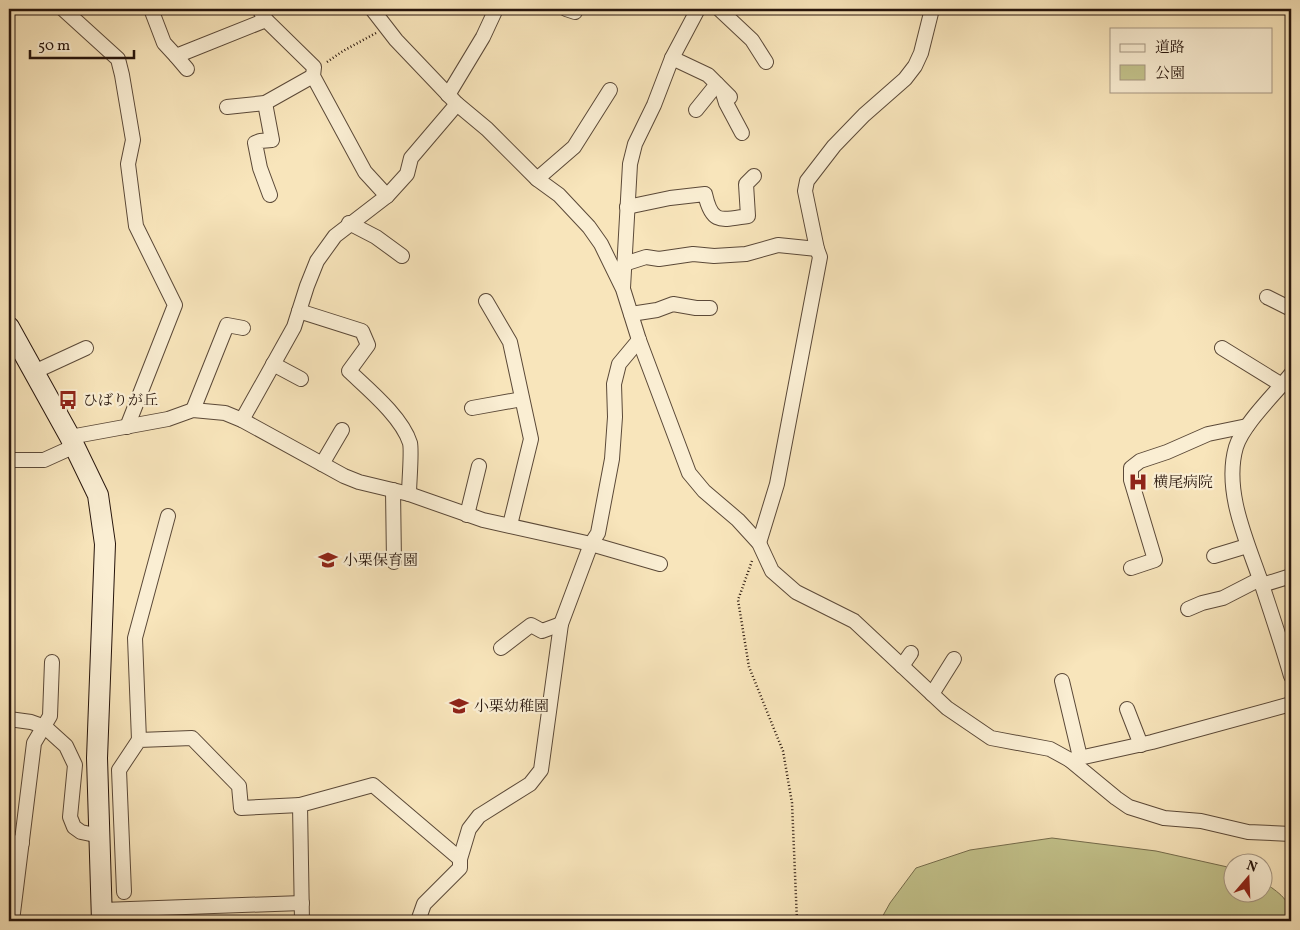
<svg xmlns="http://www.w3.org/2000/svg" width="1300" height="930" viewBox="0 0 1300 930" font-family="Vollkorn,'Noto Serif JP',serif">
	<rect width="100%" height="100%" fill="#f8e5bb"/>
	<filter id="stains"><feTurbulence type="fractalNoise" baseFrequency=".004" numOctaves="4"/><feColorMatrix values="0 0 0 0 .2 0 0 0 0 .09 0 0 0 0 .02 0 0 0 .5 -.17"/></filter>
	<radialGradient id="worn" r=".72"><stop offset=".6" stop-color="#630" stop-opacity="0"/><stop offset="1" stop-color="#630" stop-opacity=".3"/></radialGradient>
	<!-- green -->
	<path fill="#c3c38c" stroke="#756c4c" d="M1052,838L1156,851L1232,868V892H1262L1263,881C1279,894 1291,898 1291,921H880L890,903L916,868L970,850Z"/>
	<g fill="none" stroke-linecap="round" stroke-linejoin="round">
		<!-- street casing -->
		<g stroke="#5b4938" stroke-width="16">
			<g id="street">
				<polyline points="63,9 118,59 122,75 133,140 128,164 136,226 175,305 127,427"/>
				<polyline points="151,9 164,43 176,56 266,20"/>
				<polyline points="259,9 266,20 314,67 313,76 365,172 387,196"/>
				<polyline points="372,9 396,40 457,104 487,129 537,179 559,195 589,227 601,244 623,289 639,340 689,473 704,491 738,520 759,543 772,571 796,592 854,621 947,708 991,738 1050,749 1070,760 1152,742 1291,704"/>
				<polyline points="566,9 575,12"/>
				<polyline points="719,9 752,40 766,62"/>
				<polyline points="176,56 187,69"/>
				<polyline points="672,58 708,75 730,97"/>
				<polyline points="722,90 726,103 742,133"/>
				<polyline points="448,95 483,37 496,9"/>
				<polyline points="265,103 272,140 260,141 255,143 260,168 270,195"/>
				<polyline points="227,107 265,103 313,76"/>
				<polyline points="696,110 717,84"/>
				<polyline points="537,179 574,147 610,90"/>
				<path d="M627,207L670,198L705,194C712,225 721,220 748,216L746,184L754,176"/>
				<polyline points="349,223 376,237 402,256"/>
				<polyline points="624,264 646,257 659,259 693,254 714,256 746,254 778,245 817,249"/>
				<polyline points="623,288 630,164 635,144 654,105 672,58 698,9"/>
				<polyline points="1267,297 1291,309"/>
				<polyline points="486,301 510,342 531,439 510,525"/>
				<path d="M299,311L362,331L368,345L349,371C368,389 402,417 410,443C412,451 409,483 409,494"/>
				<polyline points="631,314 657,310 673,304 696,308 710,308"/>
				<polyline points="1222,348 1282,385"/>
				<polyline points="273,364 301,379"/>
				<polyline points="34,372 86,348"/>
				<path d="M1291,374C1276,393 1243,424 1236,447C1223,492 1248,543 1262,585C1272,615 1282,645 1291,676"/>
				<polyline points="472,408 522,399"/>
				<polyline points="193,410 227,325 243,328"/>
				<polyline points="242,420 294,327 307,286 317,261 335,236 387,196 407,174 411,158 457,104"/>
				<polyline points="70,437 168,419 193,410 225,413 242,420 344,476 359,482 409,494 483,520 591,544 660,564"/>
				<polyline points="9,462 13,460 44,460 75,446"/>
				<polyline points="322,464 342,430"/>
				<polyline points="393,490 394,562"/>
				<polyline points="467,515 479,466"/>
				<polyline points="759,543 777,484 820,257 817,249 805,191 807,181 834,146 864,115 905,79 915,66 921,53 932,9"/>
				<polyline points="1214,556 1247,546"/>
				<polyline points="1131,568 1155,560 1131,480 1131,468 1140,461 1167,452 1208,434 1247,426"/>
				<polyline points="1262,585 1291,576"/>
				<polyline points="1188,609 1202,603 1223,598 1260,579"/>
				<polyline points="501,648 531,625 542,631 561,624"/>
				<polyline points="902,666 911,653"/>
				<polyline points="1062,681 1080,757"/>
				<polyline points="932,694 954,659"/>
				<polyline points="1127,709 1141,745"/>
				<polyline points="9,719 31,722 45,727 66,746 75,765 70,817 74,827 81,832 100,836"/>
				<polyline points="139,740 135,638 168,516"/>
				<polyline points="1070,760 1116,798 1129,807 1164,818 1201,821 1248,832 1291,834"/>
				<polyline points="9,842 22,843"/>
				<polyline points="124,892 119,770 139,740 192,738 239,786 241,808 300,805"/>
				<polyline points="102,910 302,903"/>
				<polyline points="12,921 34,743 50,716 52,662"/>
				<polyline points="302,921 300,805 373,785 460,859"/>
				<polyline points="418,921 424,904 460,868 460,859 469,829 479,816 530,784 541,770 561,624 591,544 598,533 612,459 615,417 614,384 619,364 639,340"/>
			</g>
		</g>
		<!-- secondary casing -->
		<g stroke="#27150c" stroke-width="22">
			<polyline id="secondary" points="9,327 70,437 98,495 105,544 97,758 102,921"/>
		</g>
		<!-- path -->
		<g stroke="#27150c" stroke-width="2.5" stroke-dasharray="1 2.5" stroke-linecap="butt">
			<polyline points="327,62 343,51 376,33"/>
			<polyline points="752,561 738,600 749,667 783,751 792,803 797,921"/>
		</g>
		<!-- street -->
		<use href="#street" stroke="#faeed3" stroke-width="14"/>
		<!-- secondary -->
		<use href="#secondary" stroke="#faeed3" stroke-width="20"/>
	</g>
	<!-- icons -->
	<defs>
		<g id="bus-bare" transform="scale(1.5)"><path d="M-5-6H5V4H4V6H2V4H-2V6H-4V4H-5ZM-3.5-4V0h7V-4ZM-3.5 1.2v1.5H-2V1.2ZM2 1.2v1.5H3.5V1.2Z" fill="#8f2418" stroke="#faeed3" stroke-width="2.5" paint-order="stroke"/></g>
		<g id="hospital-bare" transform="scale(1.5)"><path d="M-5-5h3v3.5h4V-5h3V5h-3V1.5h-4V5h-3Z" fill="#8f2418" stroke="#faeed3" stroke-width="2.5" paint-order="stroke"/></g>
		<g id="school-bare" transform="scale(1.5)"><path d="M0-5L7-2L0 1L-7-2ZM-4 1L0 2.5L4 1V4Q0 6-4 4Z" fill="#8f2418" stroke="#faeed3" stroke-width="2.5" paint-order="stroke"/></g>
	</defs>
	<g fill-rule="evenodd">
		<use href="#bus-bare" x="68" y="400"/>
		<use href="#hospital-bare" x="1138" y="482"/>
		<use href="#school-bare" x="328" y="560"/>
		<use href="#school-bare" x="459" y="706"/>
	</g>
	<g text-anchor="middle" stroke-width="4.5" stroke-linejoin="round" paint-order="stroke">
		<!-- poi labels -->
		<g font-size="15" fill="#27150c" stroke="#faeed3" text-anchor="start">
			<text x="83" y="405">ひばりが丘</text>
			<text x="1153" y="487">横尾病院</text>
			<text x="343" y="565">小栗保育園</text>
			<text x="474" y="711">小栗幼稚園</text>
		</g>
	</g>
	<!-- margin -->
	<rect width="1300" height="930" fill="none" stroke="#f8e5bb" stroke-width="30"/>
	<rect x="10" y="10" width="1280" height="910" fill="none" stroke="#27150c" stroke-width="2.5"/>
	<rect x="15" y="15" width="1270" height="900" fill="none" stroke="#27150c"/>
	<!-- legend -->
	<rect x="1110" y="28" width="162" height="65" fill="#faeed3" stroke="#a69783"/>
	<rect x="1120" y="44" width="25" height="8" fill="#faeed3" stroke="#a69783"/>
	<text x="1155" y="52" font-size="15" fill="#27150c">道路</text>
	<rect x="1120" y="65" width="25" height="15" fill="#c3c38c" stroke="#a69783"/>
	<text x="1155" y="78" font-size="15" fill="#27150c">公園</text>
	<!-- north arrow -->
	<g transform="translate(1248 878) rotate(19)"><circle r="24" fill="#faeed3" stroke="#a69783"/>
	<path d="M0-4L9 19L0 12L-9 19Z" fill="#8f2418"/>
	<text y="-8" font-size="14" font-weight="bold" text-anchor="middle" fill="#27150c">N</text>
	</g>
	<!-- scale -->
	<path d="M30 50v8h104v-8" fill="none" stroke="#27150c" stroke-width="2.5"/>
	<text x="38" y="50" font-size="15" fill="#27150c" stroke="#faeed3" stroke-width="4" paint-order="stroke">50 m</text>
	<rect width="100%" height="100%" filter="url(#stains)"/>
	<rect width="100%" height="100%" fill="url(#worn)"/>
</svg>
